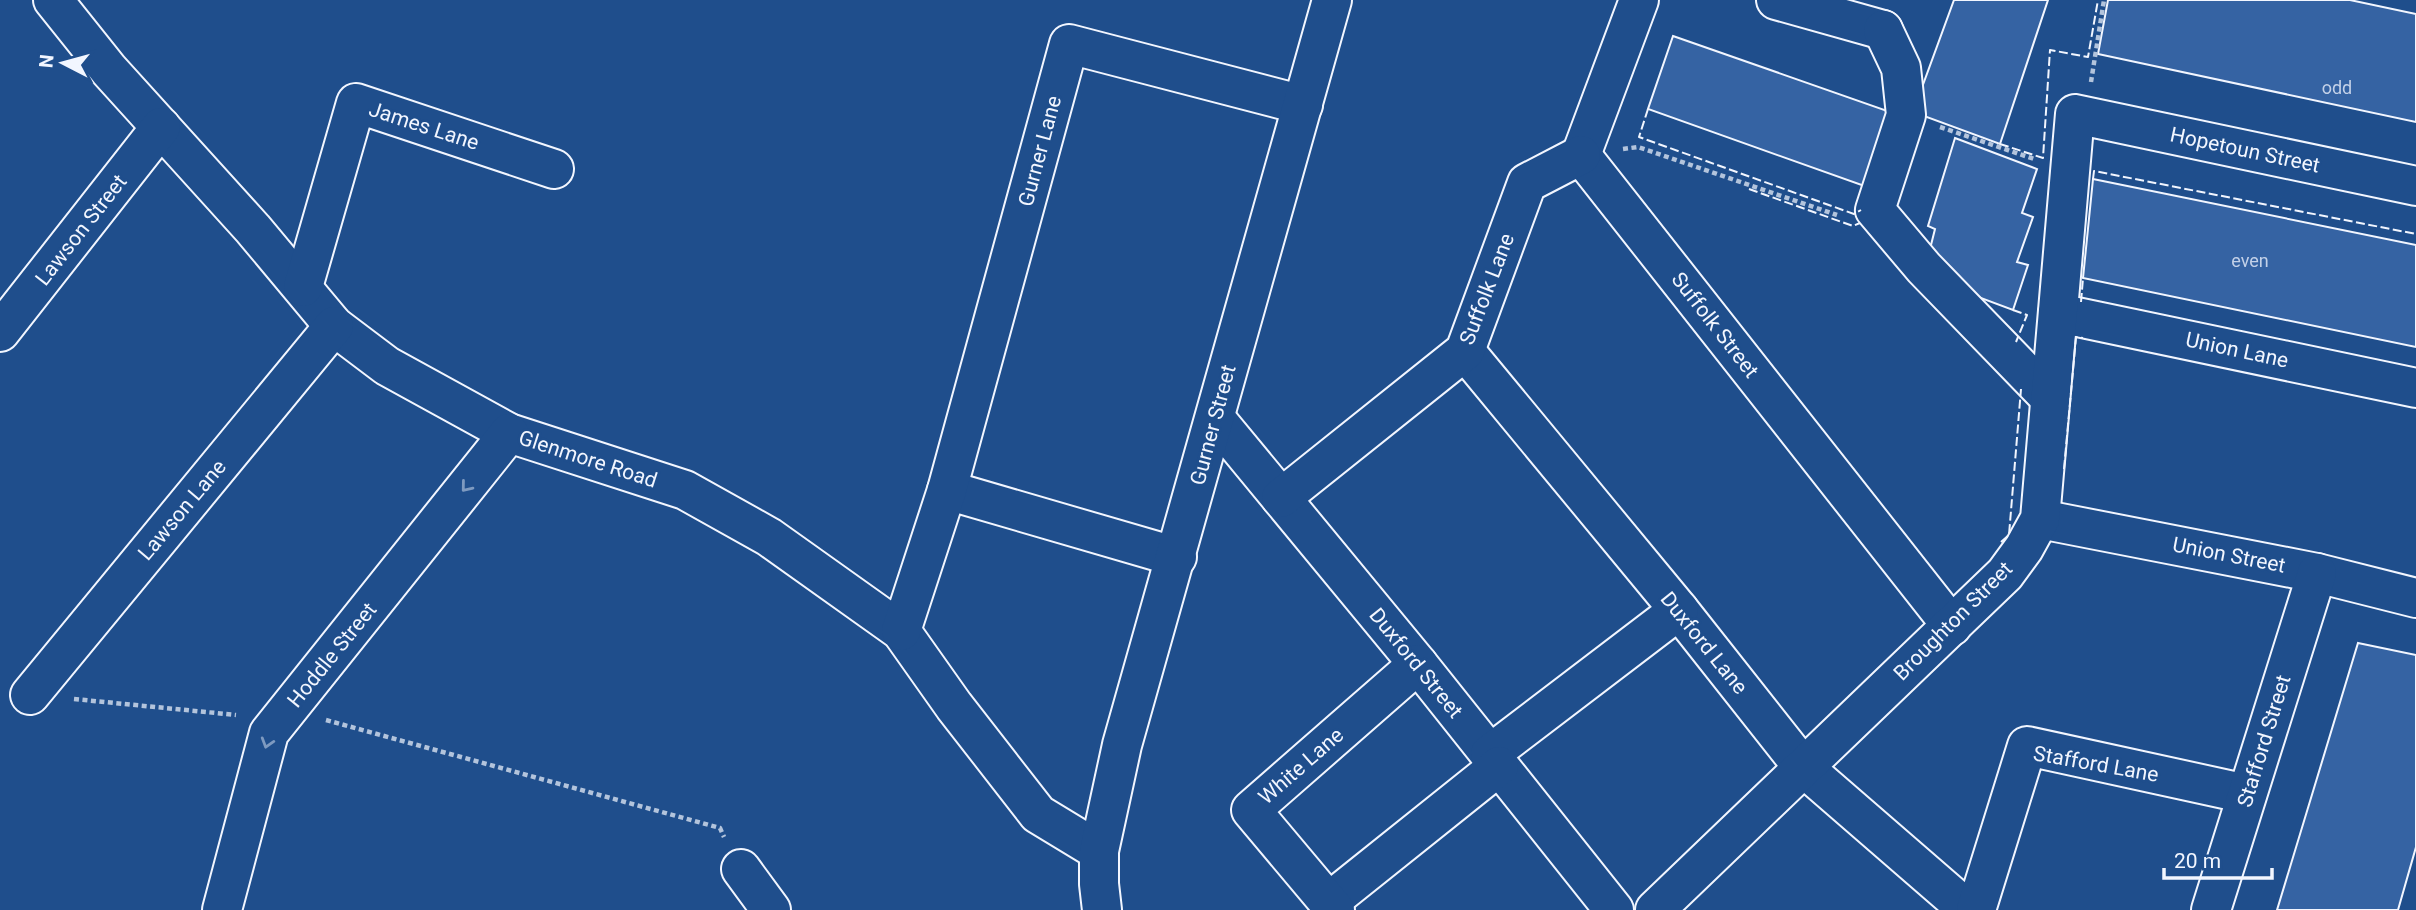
<svg xmlns="http://www.w3.org/2000/svg" width="2416" height="910" viewBox="0 0 2416 910" font-family="Roboto,sans-serif">
	<rect width="100%" height="100%" fill="#1f4e8c"/>
	<!-- building -->
	<g fill="#3563a3" stroke="#f2f6ff" stroke-width="2">
		<polygon points="1954,0 2048,0 2000,144 1913,112"/>
		<polygon points="2108,0 2350,0 2416,14 2416,122 2098,54"/>
		<polygon points="1673,36 1896,114 1870,188 1648,109"/>
		<polygon points="1955,138 2037,169 2022,213 2033,217 2017,262 2028,265 2013,310 1962,291 1929,253 1935,229 1928,226"/>
		<polygon points="2093,179 2416,245 2416,347 2083,278"/>
		<polygon points="2358,643 2416,655 2416,847 2398,910 2277,910"/>
	</g>
	<g fill="none" stroke-linecap="round" stroke-linejoin="round">
		<!-- minor casing -->
		<g stroke="#f2f6ff" stroke-width="42">
			<g id="minor">
				<polyline points="53,0 109,70 253,229 334,326 387,366 509,433 685,490 769,537 901,631 954,706 1038,814 1099,851"/>
				<polyline points="1776,0 1883,30"/>
				<polyline points="1883,30 1901,68 1906,115 1875,210 1924,268 2050,398"/>
				<polyline points="1581,155 1952,626"/>
				<polyline points="1581,155 1639,0"/>
				<polyline points="303,287 356,103 554,169"/>
				<polyline points="2058,313 2416,388"/>
				<polyline points="0,332 161,127"/>
				<polyline points="1465,351 1679,610 1803,767 1968,910"/>
				<polyline points="1215,418 1418,664 1614,910"/>
				<polyline points="947,490 1177,557"/>
				<polyline points="1281,498 1465,351 1527,183 1581,155"/>
				<polyline points="2040,519 2317,573 2416,598"/>
				<polyline points="901,631 947,490 1069,44 1303,105"/>
				<polyline points="30,695 334,326"/>
				<polyline points="1490,754 1679,610"/>
				<polyline points="741,869 771,910"/>
				<polyline points="1329,902 1499,766"/>
				<polyline points="222,910 269,733 509,433"/>
				<polyline points="1102,910 1099,884 1099,851 1122,745 1332,0"/>
				<polyline points="1335,910 1251,810 1418,664"/>
				<polyline points="1655,910 2005,574 2024,548 2040,519 2075,114 2416,186"/>
				<polyline points="1976,910 2027,746 2247,794"/>
				<polyline points="2211,910 2317,573"/>
			</g>
		</g>
		<!-- path -->
		<g stroke="#b3c4dc" stroke-width="4.5" stroke-dasharray="5 3.5" stroke-linecap="butt">
			<polyline points="2091,82 2104,0"/>
			<polyline points="1940,127 2034,159"/>
			<polyline points="1623,149 1638,147 1837,215"/>
			<polyline points="74,699 236,715"/>
			<polyline points="326,720 720,828 724,837"/>
		</g>
		<!-- minor -->
		<use href="#minor" stroke="#1f4e8c" stroke-width="38"/>
		<!-- fence -->
		<g stroke="#f2f6ff" stroke-width="2" stroke-dasharray="9 3.5" stroke-linecap="butt">
			<polyline points="1648,109 1639,137 1854,214 1861,210"/>
			<polyline points="2000,144 2043,158 2050,50 2088,57 2098,0"/>
			<polyline points="2093,179 2094,171 2416,234"/>
			<polyline points="1749,189 1853,226 1860,223"/>
			<polyline points="2081,302 2083,278"/>
			<polyline points="2013,310 2027,315 2016,342"/>
			<polyline points="2064,469 2076,337 2083,338"/>
			<polyline points="2001,542 2009,535 2021,389"/>
		</g>
	</g>
	<!-- one-way arrows -->
	<defs><path id="oneway-chevron" d="M-2-3.5L2.5 0L-2 3.5" fill="none" stroke-width="1.6" stroke-linecap="round" stroke-linejoin="round" transform="scale(1.75)"/></defs>
	<g stroke="#7e9ac0">
		<use href="#oneway-chevron" transform="translate(466 487) rotate(129)"/>
		<use href="#oneway-chevron" transform="translate(267 743) rotate(107)"/>
	</g>
	<g text-anchor="middle" stroke-width="5" stroke-linejoin="round" paint-order="stroke">
		<!-- number labels -->
		<g font-size="18" fill="#c3d1e8">
			<text x="2337" y="94">odd</text>
			<text x="2250" y="267">even</text>
		</g>
		<!-- street labels -->
		<g font-size="21" fill="#f2f6ff" stroke="#1f4e8c">
			<text transform="translate(424 126) rotate(18)" y="7">James Lane</text>
			<text transform="translate(2245 150) rotate(12)" y="7">Hopetoun Street</text>
			<text transform="translate(1040 151) rotate(-75)" y="7">Gurner Lane</text>
			<text transform="translate(81 230) rotate(-52)" y="7">Lawson Street</text>
			<text transform="translate(1487 289) rotate(-69)" y="7">Suffolk Lane</text>
			<text transform="translate(1715 325) rotate(52)" y="7">Suffolk Street</text>
			<text transform="translate(2237 350) rotate(12)" y="7">Union Lane</text>
			<text transform="translate(1213 425) rotate(-75)" y="7">Gurner Street</text>
			<text transform="translate(588 459) rotate(18)" y="7">Glenmore Road</text>
			<text transform="translate(182 510) rotate(-50)" y="7">Lawson Lane</text>
			<text transform="translate(2229 555) rotate(11)" y="7">Union Street</text>
			<text transform="translate(1953 621) rotate(-45)" y="7">Broughton Street</text>
			<text transform="translate(1704 643) rotate(51)" y="7">Duxford Lane</text>
			<text transform="translate(332 655) rotate(-51)" y="7">Hoddle Street</text>
			<text transform="translate(1416 663) rotate(51)" y="7">Duxford Street</text>
			<text transform="translate(2264 741) rotate(-73)" y="7">Stafford Street</text>
			<text transform="translate(2096 764) rotate(10)" y="7">Stafford Lane</text>
			<text transform="translate(1301 766) rotate(-41)" y="7">White Lane</text>
		</g>
	</g>
	<!-- north arrow -->
	<g transform="translate(63 63) rotate(276)" stroke="#1f4e8c" stroke-width="5" paint-order="stroke">
	<path d="M0-5L12 26L0 18L-12 26Z" fill="#f2f6ff"/>
	<text y="-10" font-size="19" font-weight="bold" text-anchor="middle" fill="#f2f6ff">N</text>
	</g>
	<!-- scale -->
	<path d="M2164 868v10h108v-10" fill="none" stroke="#f2f6ff" stroke-width="3.5"/>
	<text x="2174" y="868" font-size="21" fill="#f2f6ff" stroke="#1f4e8c" stroke-width="5" paint-order="stroke">20 m</text>
</svg>
